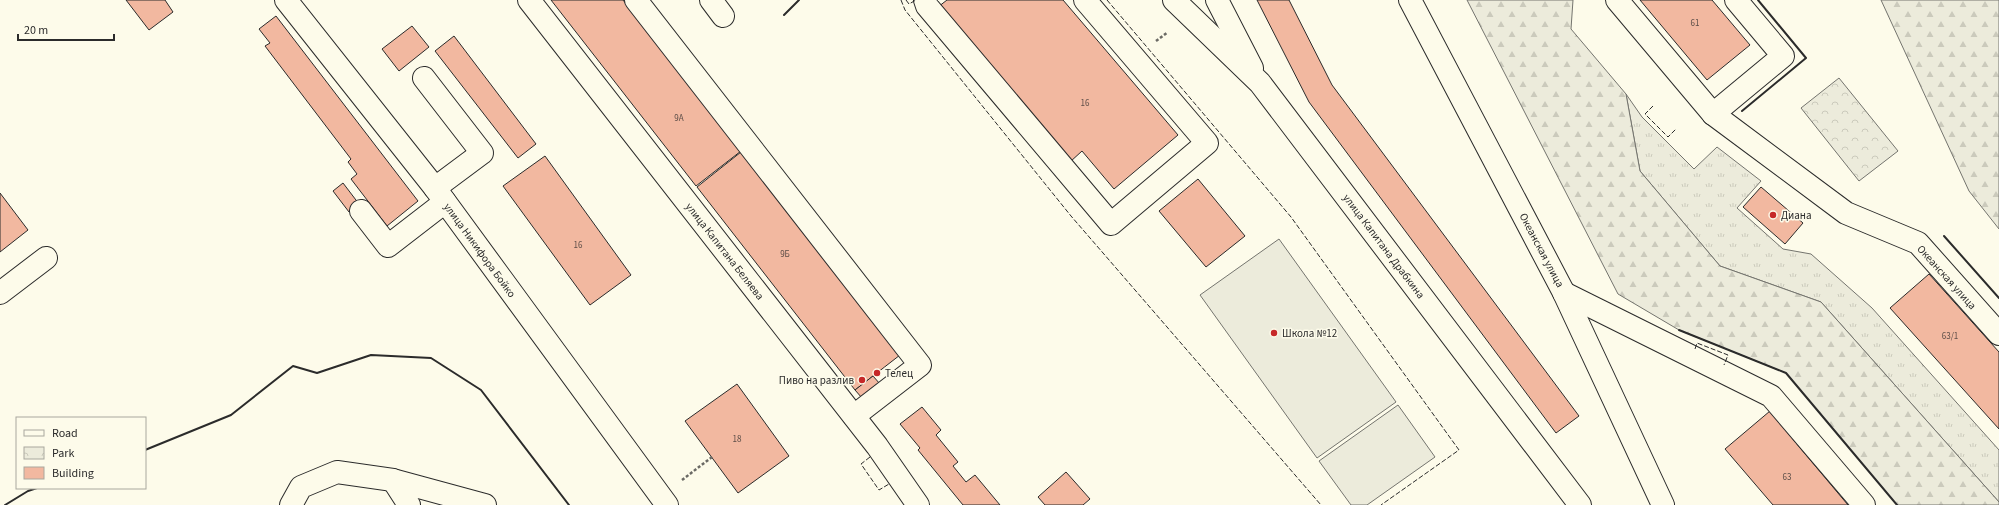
<svg xmlns="http://www.w3.org/2000/svg" width="1999" height="505" viewBox="0 0 1999 505" font-family="'Source Sans 3',sans-serif">
	<defs>
		<pattern id="grass-tufts" width="24" height="20" patternUnits="userSpaceOnUse"><rect width="24" height="20" fill="#ecebdb"/><path d="M3 7l-1-3M5 7V3M7 7l1-3M15 17l-1-3M17 17v-4M19 17l1-3" fill="none" stroke="#cbcabc"/></pattern>
		<pattern id="forest-firs" width="22" height="20" patternUnits="userSpaceOnUse"><rect width="22" height="20" fill="#ecebdb"/><path d="M5 1l3.5 6h-7zM16 11l3.5 6h-7z" fill="#cbcabc"/></pattern>
		<pattern id="park-crowns" width="20" height="18" patternUnits="userSpaceOnUse"><rect width="20" height="18" fill="#ecebdb"/><path d="M2 6a3 3 0 1 1 6 0M12 15a3 3 0 1 1 6 0" fill="none" stroke="#cbcabc"/></pattern>
	</defs>
	<rect width="100%" height="100%" fill="#fdfbea"/>
	<!-- grass -->
	<polygon fill="url(#grass-tufts)" stroke="#74746e" points="1626,94 1642,117 1694,169 1717,147 1761,181 1737,208 1783,249 1811,254 1872,308 1999,450 1999,502 1821,302 1720,266 1640,171"/>
	<!-- forest -->
	<g fill="url(#forest-firs)" stroke="#74746e">
		<polygon points="1467,0 1573,0 1571,29 1626,94 1640,171 1720,266 1821,302 1999,502 1999,505 1897,505 1786,373 1679,330 1618,294"/>
		<polygon points="1881,0 1999,0 1999,229 1969,191"/>
	</g>
	<!-- park -->
	<polygon fill="url(#park-crowns)" stroke="#74746e" points="1839,78 1898,151 1859,181 1801,108"/>
	<!-- pitch -->
	<g fill="#ecebdb" stroke="#74746e">
		<polygon points="1279,239 1396,402 1317,458 1200,295"/>
		<polygon points="1398,405 1435,457 1367,505 1351,505 1319,461"/>
	</g>
	<!-- building -->
	<g fill="#f2b8a0" stroke="#2b2b2b">
		<polygon points="126,0 165,0 173,12 149,30"/>
		<polygon points="551,0 623,0 741,151 696,186"/>
		<polygon points="947,0 1063,0 1178,135 1114,189 1082,151 1070,162 938,7"/>
		<polygon points="1257,0 1289,0 1332,85 1579,416 1556,433 1309,102"/>
		<polygon points="1640,0 1712,0 1750,45 1707,80"/>
		<polygon points="276,16 418,201 387,226 351,179 357,174 348,162 351,159 265,46 270,43 259,29"/>
		<polygon points="412,26 429,47 399,71 382,49"/>
		<polygon points="454,36 536,144 518,158 435,51"/>
		<polygon points="741,152 900,355 855,390 697,187"/>
		<polygon points="545,156 631,275 590,305 503,186"/>
		<polygon points="1198,179 1245,236 1206,267 1159,211"/>
		<polygon points="343,183 359,204 349,212 333,191"/>
		<polygon points="1761,187 1803,223 1785,244 1743,207"/>
		<polygon points="0,193 28,230 0,252"/>
		<polygon points="1929,274 1999,352 1999,429 1890,308"/>
		<polygon points="873,376 880,384 862,398 855,390"/>
		<polygon points="737,384 789,456 738,493 685,421"/>
		<polygon points="922,407 941,430 936,435 958,462 953,466 966,482 975,475 1000,505 963,505 918,450 920,448 900,424"/>
		<polygon points="1770,411 1801,449 1848,505 1773,505 1725,449"/>
		<polygon points="1066,472 1090,499 1083,505 1045,505 1038,497"/>
	</g>
	<g fill="none" stroke-linecap="round" stroke-linejoin="round">
		<!-- minor casing -->
		<g stroke="#2b2b2b" stroke-width="24">
			<g id="minor">
				<polyline points="286,0 435,188 667,505"/>
				<polyline points="529,0 877,446 918,505"/>
				<polyline points="636,0 920,365 854,416"/>
				<polyline points="711,0 723,16"/>
				<polyline points="925,0 927,6 1111,224 1207,143 1085,0"/>
				<polyline points="1174,0 1260,83 1580,505"/>
				<polyline points="1217,0 1252,68"/>
				<polyline points="1617,0 1713,114 1846,213 1918,243 1999,334"/>
				<polyline points="424,78 482,153 435,188"/>
				<polyline points="1713,114 1783,56 1736,0"/>
				<polyline points="361,211 388,246 445,202"/>
				<polyline points="0,293 46,258"/>
				<polyline points="1564,293 1771,396 1864,505"/>
				<polyline points="393,480 409,505"/>
				<polyline points="291,505 301,487 337,472 393,480 485,505"/>
			</g>
		</g>
		<!-- major casing -->
		<g stroke="#2b2b2b" stroke-width="24">
			<polyline id="major" points="1410,0 1564,293 1663,505"/>
		</g>
		<!-- path -->
		<g stroke="#6a6964" stroke-width="2.5" stroke-dasharray="3 2" stroke-linecap="butt">
			<polyline points="1156,41 1168,32"/>
			<polyline points="682,480 712,457"/>
		</g>
		<!-- minor -->
		<use href="#minor" stroke="#fdfbea" stroke-width="22"/>
		<!-- major -->
		<use href="#major" stroke="#fdfbea" stroke-width="22"/>
		<!-- fence -->
		<g stroke="#2b2b2b" stroke-width="1" stroke-dasharray="5 2" stroke-linecap="butt">
			<polyline points="901,0 905,10 1071,216 1321,505"/>
			<polyline points="906,0 909,4 916,0"/>
			<polyline points="1107,0 1291,217 1459,450 1381,505"/>
			<polyline points="1653,106 1645,114 1668,137 1676,129"/>
			<polyline points="1695,349 1697,343 1728,355 1724,365"/>
			<polyline points="870,457 861,464 879,490 889,484"/>
		</g>
		<!-- wall -->
		<g stroke="#2b2b2b" stroke-width="2">
			<polyline points="784,15 799,0"/>
			<polyline points="1742,111 1806,58 1758,0"/>
			<polyline points="1944,236 1999,298"/>
			<polyline points="1679,330 1786,373 1897,505"/>
			<polyline points="145,450 231,415 293,366 317,373 371,355 431,358 481,390 569,505"/>
			<polyline points="5,505 28,491 37,488"/>
		</g>
	</g>
	<!-- markers -->
	<g fill="#c62828" stroke="#fdfbea" stroke-width="1.5">
		<circle cx="1773" cy="215" r="4"/>
		<circle cx="1274" cy="333" r="4"/>
		<circle cx="877" cy="373" r="4"/>
		<circle cx="862" cy="380" r="4"/>
	</g>
	<g text-anchor="middle" stroke-width="3" stroke-linejoin="round" paint-order="stroke">
		<!-- number labels -->
		<g font-size="9" fill="#5d4e48">
			<text x="1695" y="26">61</text>
			<text x="1085" y="106">16</text>
			<text x="679" y="121">9А</text>
			<text x="578" y="248">16</text>
			<text x="785" y="257">9Б</text>
			<text x="1950" y="339">63/1</text>
			<text x="737" y="442">18</text>
			<text x="1787" y="480">63</text>
		</g>
		<!-- poi labels -->
		<g font-size="11" fill="#2b2b2b" stroke="#fdfbea" text-anchor="start">
			<text x="1781" y="219">Диана</text>
			<text x="1282" y="337">Школа №12</text>
			<text x="885" y="377">Телец</text>
			<text x="854" y="384" text-anchor="end">Пиво на разлив</text>
		</g>
		<!-- street labels -->
		<g font-size="11" fill="#2b2b2b" stroke="#fdfbea">
			<text transform="translate(1384 246) rotate(53)" y="4">улица Капитана Драбкина</text>
			<text transform="translate(480 250) rotate(54)" y="4">улица Никифора Бойко</text>
			<text transform="translate(1542 250) rotate(62)" y="4">Океанская улица</text>
			<text transform="translate(725 251) rotate(52)" y="4">улица Капитана Беляева</text>
			<text transform="translate(1947 277) rotate(48)" y="4">Океанская улица</text>
		</g>
	</g>
	<!-- legend -->
	<rect x="16" y="417" width="130" height="72" fill="#fdfbea" stroke="#a9a89e"/>
	<rect x="24" y="430" width="20" height="6" fill="#fdfbea" stroke="#a9a89e"/>
	<text x="52" y="437" font-size="12" fill="#2b2b2b">Road</text>
	<rect x="24" y="447" width="20" height="12" fill="url(#park-crowns)" stroke="#a9a89e"/>
	<text x="52" y="457" font-size="12" fill="#2b2b2b">Park</text>
	<rect x="24" y="467" width="20" height="12" fill="#f2b8a0" stroke="#a9a89e"/>
	<text x="52" y="477" font-size="12" fill="#2b2b2b">Building</text>
	<!-- scale -->
	<path d="M18 34v6h96v-6" fill="none" stroke="#2b2b2b" stroke-width="2"/>
	<text x="24" y="34" font-size="12" fill="#2b2b2b" stroke="#fdfbea" stroke-width="3" paint-order="stroke">20 m</text>
</svg>
